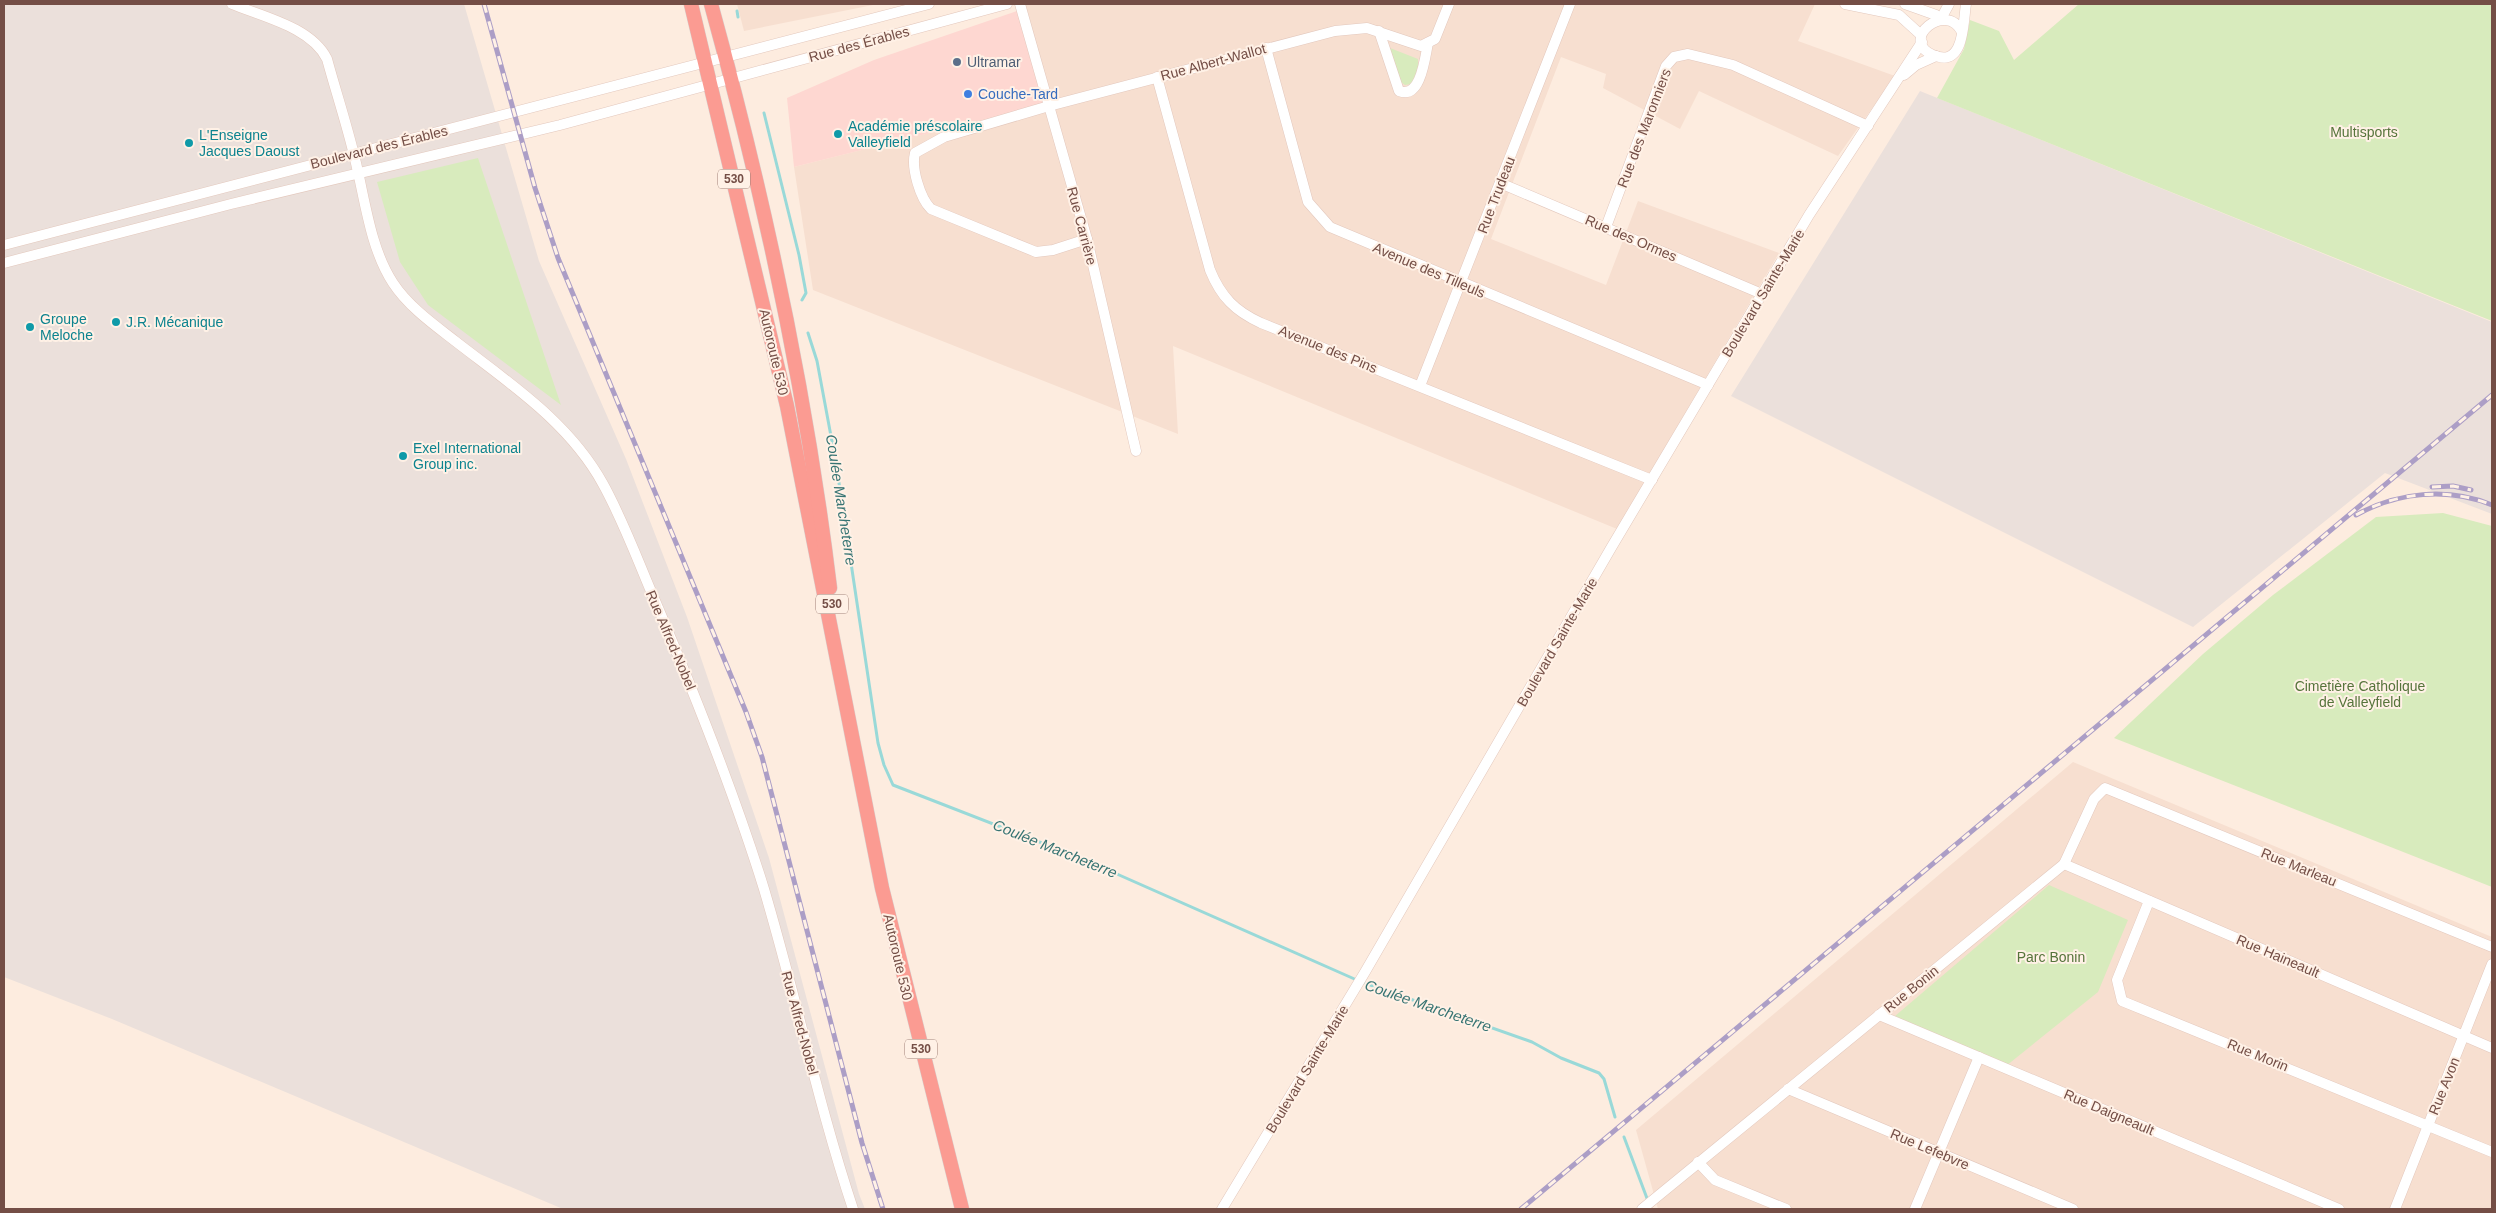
<svg xmlns="http://www.w3.org/2000/svg" width="2496" height="1213" viewBox="0 0 2496 1213" font-family="Helvetica,sans-serif">
	<rect width="100%" height="100%" fill="#fdecdf"/>
	<!-- residential -->
	<g fill="#f7dfd0">
		<polygon points="737,4 878,4 744,31"/>
		<polygon points="1015,4 1815,4 1798,41 1895,76 1838,156 1699,91 1680,129 1603,88 1606,74 1561,57 1491,239 1606,285 1638,201 1779,253 1617,529 1173,346 1178,434 813,290 794,167 1045,104"/>
		<polygon points="2073,762 2492,937 2492,1209 1658,1209 1636,1130"/>
	</g>
	<!-- commercial -->
	<polygon fill="#fed7d1" points="1017,11 1046,104 794,167 787,98 874,60"/>
	<!-- industrial -->
	<g fill="#ebe0db">
		<polygon points="4,4 464,4 539,261 626,459 687,617 769,858 859,1194 865,1209 563,1209 112,1019 4,977"/>
		<polygon points="1920,91 2492,322 2492,514 2385,473 2193,627 1731,396"/>
	</g>
	<!-- green -->
	<g fill="#d8ebbd">
		<polygon points="2079,4 2492,4 2492,321 1937,98 1964,49 1970,20 1999,31 2014,60"/>
		<polygon points="1390,48 1418,59 1418,70 1411,84 1405,85 1398,80"/>
		<polygon points="478,158 483,173 561,405 428,305 400,262 377,182"/>
		<polygon points="2443,513 2492,526 2492,887 2114,738 2203,654 2273,595 2376,517"/>
		<polygon points="2049,885 2128,920 2098,992 2006,1066 1895,1016"/>
	</g>
	<g fill="none" stroke-linecap="round" stroke-linejoin="round">
		<!-- stream -->
		<g stroke="#99d9d8" stroke-width="3">
			<polyline points="737,11 738,17"/>
			<polyline points="764,113 799,255 806,293 802,300"/>
			<polyline points="808,333 817,361 836,463 878,743 884,765 893,785 1083,859 1359,981 1532,1042 1561,1058 1599,1073 1604,1079 1615,1117"/>
			<polyline points="1624,1137 1651,1209"/>
		</g>
		<!-- minor casing -->
		<g stroke="#e3c8bd" stroke-width="11">
			<g id="minor">
				<path d="M232,4C263,17 311,27 327,59C336,92 347,125 355,159C365,199 370,248 393,283C408,306 433,324 455,341C509,383 569,422 603,484C624,522 639,564 656,603C696,697 734,792 764,889C796,996 818,1104 853,1209"/>
				<polyline points="1020,4 1087,239 1136,451"/>
				<polyline points="1845,4 1899,15 1921,35"/>
				<polyline points="1905,4 1936,15"/>
				<polyline points="1943,15 1949,4"/>
				<path d="M1379,31L1399,91C1421,100 1425,57 1428,43"/>
				<path d="M1962,32C1946,0 1898,40 1933,55C1965,69 1963,22 1966,4"/>
				<polyline points="1266,48 1308,202 1330,227 1708,385"/>
				<polyline points="1904,75 1916,65 1936,56"/>
				<path d="M1157,77L1210,270C1221,297 1235,311 1261,323L1652,480"/>
				<polyline points="1500,183 1762,294"/>
				<polyline points="1606,227 1666,66 1674,57 1688,54 1733,65 1868,126"/>
				<path d="M1087,239L1053,250L1036,252L931,209C920,198 911,168 915,153L944,137L1049,106L1335,31L1367,28L1421,46L1435,39L1449,4"/>
				<polyline points="4,245 929,4"/>
				<polyline points="4,263 231,204 560,125 1007,4"/>
				<polyline points="1420,386 1570,4"/>
				<polyline points="2064,864 2492,1048"/>
				<polyline points="2149,901 2117,980 2122,1001 2492,1152"/>
				<polyline points="1879,1015 2339,1209"/>
				<polyline points="1788,1089 2073,1209"/>
				<polyline points="1698,1162 1715,1180 1786,1209"/>
				<polyline points="1222,1209 1365,972 1611,548 1809,215 1922,42"/>
				<polyline points="1642,1209 2064,864 2094,799 2105,788 2492,947"/>
				<polyline points="1915,1209 1979,1057"/>
				<polyline points="2395,1209 2492,964"/>
			</g>
		</g>
		<!-- highway casing -->
		<g stroke="#d8cdcb" stroke-width="15">
			<g id="highway">
				<polyline points="691,4 787,406 882,888 962,1209"/>
				<path d="M711,4C764,196 806,390 830,588"/>
			</g>
		</g>
		<!-- minor -->
		<use href="#minor" stroke="#fff" stroke-width="10"/>
		<!-- highway -->
		<use href="#highway" stroke="#fb9b92" stroke-width="14"/>
		<!-- rail casing -->
		<g stroke="#ac9ec6" stroke-width="5">
			<g id="rail">
				<polyline points="484,4 535,188 558,258 746,712 762,757 862,1143 883,1209"/>
				<polyline points="2432,487 2453,486 2471,490"/>
				<path d="M2356,515C2397,492 2448,487 2492,505"/>
				<polyline points="1521,1209 2492,395"/>
			</g>
		</g>
		<!-- rail -->
		<use href="#rail" stroke="#fff1e6" stroke-width="3" stroke-dasharray="9" stroke-linecap="butt"/>
	</g>
	<!-- markers -->
	<circle fill="#5c6f8a" stroke="#fff1e6" stroke-width="2" cx="957" cy="62" r="5"/>
	<circle fill="#3f7fe0" stroke="#fff1e6" stroke-width="2" cx="968" cy="94" r="5"/>
	<g fill="#0f9aa8" stroke="#fff1e6" stroke-width="2">
		<circle cx="838" cy="134" r="5"/>
		<circle cx="189" cy="143" r="5"/>
		<circle cx="116" cy="322" r="5"/>
		<circle cx="30" cy="327" r="5"/>
		<circle cx="403" cy="456" r="5"/>
	</g>
	<g text-anchor="middle" stroke-width="4" stroke-linejoin="round" paint-order="stroke">
		<!-- shield labels -->
		<g fill="#fff1e6" stroke="#9e7f76" stroke-width="1">
			<rect x="718" y="169.5" width="32" height="19" rx="4"/>
			<rect x="816" y="594.5" width="32" height="19" rx="4"/>
			<rect x="905" y="1039.5" width="32" height="19" rx="4"/>
		</g>
		<g font-size="12" font-weight="bold" fill="#744e46">
			<text x="734" y="183">530</text>
			<text x="832" y="608">530</text>
			<text x="921" y="1053">530</text>
		</g>
		<!-- street labels -->
		<g font-size="14" fill="#744e46" stroke="#fff1e6">
			<text transform="translate(859 44) rotate(-15)" y="5">Rue des Érables</text>
			<text transform="translate(1213 62) rotate(-15)" y="5">Rue Albert-Wallot</text>
			<text transform="translate(1644 128) rotate(-69)" y="5">Rue des Maronniers</text>
			<text transform="translate(379 147) rotate(-14)" y="5">Boulevard des Érables</text>
			<text transform="translate(1496 195) rotate(-69)" y="5">Rue Trudeau</text>
			<text transform="translate(1082 226) rotate(75)" y="5">Rue Carrière</text>
			<text transform="translate(1631 238) rotate(23)" y="5">Rue des Ormes</text>
			<text transform="translate(1429 270) rotate(23)" y="5">Avenue des Tilleuls</text>
			<text transform="translate(1763 293) rotate(-59)" y="5">Boulevard Sainte-Marie</text>
			<text transform="translate(1328 349) rotate(22)" y="5">Avenue des Pins</text>
			<text transform="translate(774 352) rotate(77)" y="5">Autoroute 530</text>
			<text transform="translate(671 640) rotate(67)" y="5">Rue Alfred-Nobel</text>
			<text transform="translate(1557 642) rotate(-60)" y="5">Boulevard Sainte-Marie</text>
			<text transform="translate(2299 867) rotate(22)" y="5">Rue Marleau</text>
			<text transform="translate(2278 956) rotate(23)" y="5">Rue Haineault</text>
			<text transform="translate(898 957) rotate(77)" y="5">Autoroute 530</text>
			<text transform="translate(1911 989) rotate(-39)" y="5">Rue Bonin</text>
			<text transform="translate(800 1023) rotate(75)" y="5">Rue Alfred-Nobel</text>
			<text transform="translate(2258 1055) rotate(22)" y="5">Rue Morin</text>
			<text transform="translate(1307 1069) rotate(-59)" y="5">Boulevard Sainte-Marie</text>
			<text transform="translate(2444 1086) rotate(-68)" y="5">Rue Avon</text>
			<text transform="translate(2109 1112) rotate(23)" y="5">Rue Daigneault</text>
			<text transform="translate(1930 1149) rotate(23)" y="5">Rue Lefebvre</text>
		</g>
		<!-- service labels -->
		<g font-size="14" fill="#4e5e75" stroke="#fff1e6" text-anchor="start">
			<text x="967" y="67">Ultramar</text>
		</g>
		<!-- shop labels -->
		<g font-size="14" fill="#366cbe" stroke="#fff1e6" text-anchor="start">
			<text x="978" y="99">Couche-Tard</text>
		</g>
		<!-- culture labels -->
		<g font-size="14" fill="#0d838f" stroke="#fff1e6" text-anchor="start">
			<text x="848" y="131">Académie préscolaire<tspan x="848" dy="16">Valleyfield</tspan></text>
			<text x="199" y="140">L'Enseigne<tspan x="199" dy="16">Jacques Daoust</tspan></text>
			<text x="40" y="324">Groupe<tspan x="40" dy="16">Meloche</tspan></text>
			<text x="126" y="327">J.R. Mécanique</text>
			<text x="413" y="453">Exel International<tspan x="413" dy="16">Group inc.</tspan></text>
		</g>
		<!-- park labels -->
		<g font-size="14" fill="#56743b" stroke="#fff1e6">
			<text x="2364" y="137">Multisports</text>
			<text x="2360" y="691">Cimetière Catholique<tspan x="2360" dy="16">de Valleyfield</tspan></text>
			<text x="2051" y="962">Parc Bonin</text>
		</g>
		<!-- water labels -->
		<g font-size="15" font-style="italic" fill="#377473" stroke="#fff1e6">
			<text transform="translate(841 500) rotate(81)" y="5">Coulée Marcheterre</text>
			<text transform="translate(1055 849) rotate(22)" y="5">Coulée Marcheterre</text>
			<text transform="translate(1428 1006) rotate(19)" y="5">Coulée Marcheterre</text>
		</g>
	</g>
	<!-- border -->
	<rect width="2496" height="1213" fill="none" stroke="#744e46" stroke-width="10"/>
</svg>
